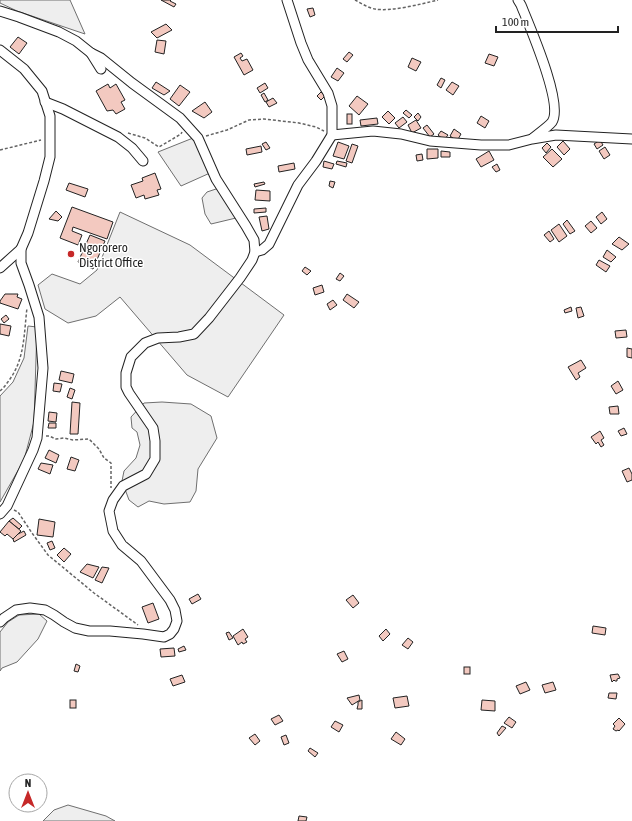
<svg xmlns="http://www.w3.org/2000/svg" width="632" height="821" viewBox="0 0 632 821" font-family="'Asap Condensed',sans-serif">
	<rect width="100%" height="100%" fill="#fff"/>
	<!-- green -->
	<g fill="#eee" stroke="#6f6f6f">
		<polygon points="0,0 70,0 85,34 17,11 0,3"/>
		<polygon points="193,138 210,173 181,186 158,152"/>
		<polygon points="219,188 236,218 211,224 205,214 202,198 207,192"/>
		<polygon points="120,212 190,245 284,315 228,397 187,375 120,297 96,316 68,323 45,309 38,285 52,274 80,284 97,270"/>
		<polygon points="28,326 37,327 34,422 24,460 0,502 0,396 13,382 24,358"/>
		<polygon points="162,402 191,404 211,416 217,438 198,469 196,491 190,502 164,504 149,501 138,507 129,500 122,481 124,471 136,458 140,445 137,432 132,428 131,417 144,403"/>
		<polygon points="39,614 47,621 38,639 17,662 2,668 0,671 0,632 8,622 19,615"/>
		<polygon points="68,805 106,816 115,821 43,821 54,810"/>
	</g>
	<!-- building -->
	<g fill="#f3c9c0" stroke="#222">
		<polygon points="161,0 171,0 170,1 176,4 174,7"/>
		<polygon points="313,8 315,15 310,17 307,9"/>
		<polygon points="166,24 172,30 157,38 151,32"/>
		<polygon points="18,37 27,43 19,54 10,47"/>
		<polygon points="157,40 166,41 164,54 155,52"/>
		<polygon points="349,52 353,55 347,62 343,59"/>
		<polygon points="241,53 243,56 240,58 242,61 247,59 253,70 244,75 234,57"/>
		<polygon points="489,54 498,57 494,66 485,63"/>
		<polygon points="412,58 421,62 416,71 408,67"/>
		<polygon points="337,68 344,73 338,81 331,77"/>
		<polygon points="441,78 445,80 441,88 437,85"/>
		<polygon points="156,82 170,91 164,95 152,88"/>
		<polygon points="452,82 459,86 453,95 446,90"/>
		<polygon points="265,83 268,88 260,93 257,88"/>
		<polygon points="108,84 110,88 116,84 125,100 121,102 125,109 116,114 113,110 107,111 96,91"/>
		<polygon points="180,85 190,92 179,106 170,99"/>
		<polygon points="321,92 325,96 321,100 317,96"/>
		<polygon points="264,93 268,100 265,102 261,95"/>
		<polygon points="357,96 368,104 359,115 349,106"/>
		<polygon points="273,98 277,103 269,107 266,102"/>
		<polygon points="205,102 212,112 204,118 192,111"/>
		<polygon points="406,110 412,115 409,118 403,113"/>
		<polygon points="388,111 395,118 389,124 382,117"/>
		<polygon points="418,113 421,117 418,121 414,117"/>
		<rect x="347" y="114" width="5" height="10"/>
		<polygon points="481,116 489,121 485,128 477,123"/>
		<polygon points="403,117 407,122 399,128 395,123"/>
		<polygon points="377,118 378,124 361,126 360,120"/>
		<polygon points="416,120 421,128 412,133 408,125"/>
		<polygon points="427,125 434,134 430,137 423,128"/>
		<polygon points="454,129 461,134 457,141 450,136"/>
		<polygon points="441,131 448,135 444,140 438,135"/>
		<polygon points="600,140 603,145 597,149 594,144"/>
		<polygon points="563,141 570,149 564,155 557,147"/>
		<polygon points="266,142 270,148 266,150 262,144"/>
		<polygon points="338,142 349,146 344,159 333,156"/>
		<polygon points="547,143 551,147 546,153 542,148"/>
		<polygon points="352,144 358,146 352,163 346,161"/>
		<polygon points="261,146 262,152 247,155 246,149"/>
		<polygon points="605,147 610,155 604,159 599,151"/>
		<polygon points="427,149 438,149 438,158 427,159"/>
		<polygon points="552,149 562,159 553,167 543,157"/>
		<polygon points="441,151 450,152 450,157 441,157"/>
		<polygon points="489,151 494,160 481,167 476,159"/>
		<polygon points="422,154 423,160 417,161 416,155"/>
		<polygon points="324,161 334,164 332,169 323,167"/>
		<polygon points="337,161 347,163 346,167 336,164"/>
		<polygon points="294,163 295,169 279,172 278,166"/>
		<polygon points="497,164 500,170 496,172 492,167"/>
		<polygon points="155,173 161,189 157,190 159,195 145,199 144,195 136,198 131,185 143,181 142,178"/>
		<polygon points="330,181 335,182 333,188 329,186"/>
		<polygon points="264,182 265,184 255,187 254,184"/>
		<polygon points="69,183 88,189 85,197 66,190"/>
		<polygon points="256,190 270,191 270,201 255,200"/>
		<polygon points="72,207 113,222 107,239 73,227 72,231 82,235 78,245 60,238"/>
		<polygon points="266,208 266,212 254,213 254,209"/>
		<polygon points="56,211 62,217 58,221 49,219"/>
		<polygon points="602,212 607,219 601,224 596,217"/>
		<polygon points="267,216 269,229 262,231 259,217"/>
		<polygon points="567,220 575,231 570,234 563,224"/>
		<polygon points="591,221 597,228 591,233 585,226"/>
		<polygon points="559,224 567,236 559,242 551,230"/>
		<polygon points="549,231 554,239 550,242 544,235"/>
		<polygon points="90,235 105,241 93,269 78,262"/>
		<polygon points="619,237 629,244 622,250 612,244"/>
		<polygon points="607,250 616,257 611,262 603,257"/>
		<polygon points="599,260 610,266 606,272 596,265"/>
		<polygon points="305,267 311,271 307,275 302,271"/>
		<polygon points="340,273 344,276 340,281 336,279"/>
		<polygon points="322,285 324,292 315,295 313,288"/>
		<polygon points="5,294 18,294 17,297 22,299 18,309 0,303 0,301"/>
		<polygon points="347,294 359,302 354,308 343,300"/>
		<polygon points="333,300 337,305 330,310 327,304"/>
		<polygon points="571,307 572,311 565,313 564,310"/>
		<polygon points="581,307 584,316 578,318 576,308"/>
		<polygon points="6,315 9,319 4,323 1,319"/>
		<polygon points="0,324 11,326 9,336 0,334"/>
		<polygon points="626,330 627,337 616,338 615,331"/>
		<polygon points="627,348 632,349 632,358 627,357"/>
		<polygon points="581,360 586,368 578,373 580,377 576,380 568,367"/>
		<polygon points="61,371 74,374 72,383 59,380"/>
		<polygon points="618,381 623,390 616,394 611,386"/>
		<polygon points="54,383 62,384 60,392 53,391"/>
		<polygon points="70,388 75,390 72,399 67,397"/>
		<polygon points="72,402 80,403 78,434 70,434"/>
		<polygon points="618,406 619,414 610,414 609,407"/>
		<polygon points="49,412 57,413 56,422 48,421"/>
		<polygon points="49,423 56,423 56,428 48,428"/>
		<polygon points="624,428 627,434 621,436 618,431"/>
		<polygon points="600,431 604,438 601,440 604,445 601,447 598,442 596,444 591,437"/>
		<polygon points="49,450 59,455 56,463 45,458"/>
		<polygon points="71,457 79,460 75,471 67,469"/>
		<polygon points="41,463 53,465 50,474 38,469"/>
		<polygon points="629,468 632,474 632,480 627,482 622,471"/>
		<polygon points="13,518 22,526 19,529 9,521"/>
		<polygon points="39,519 55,522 53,537 37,535"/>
		<polygon points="9,521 21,531 13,539 7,534 5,536 0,532"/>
		<polygon points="24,531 26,535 14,542 13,539 18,534"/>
		<polygon points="52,541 55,548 50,550 47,543"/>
		<polygon points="64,548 71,554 64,562 57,555"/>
		<polygon points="87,564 99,567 93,578 80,572"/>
		<polygon points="102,567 109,568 102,583 95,580"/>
		<polygon points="198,594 201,599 192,604 189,599"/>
		<polygon points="353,595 359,603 353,608 346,600"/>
		<polygon points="153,603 159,619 148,623 142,607"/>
		<polygon points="593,626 606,628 605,635 592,633"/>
		<polygon points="243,629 248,637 245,639 247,642 243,644 242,642 238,645 233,636"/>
		<polygon points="386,629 390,634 383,641 379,636"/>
		<polygon points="229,632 233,638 229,640 226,633"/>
		<polygon points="408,638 413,642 408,649 402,645"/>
		<polygon points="184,646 186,650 179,652 178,649"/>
		<polygon points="174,648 175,656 161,657 160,649"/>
		<polygon points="344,651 348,659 342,662 337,654"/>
		<polygon points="76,664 80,666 78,672 74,671"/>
		<rect x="464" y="667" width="6" height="7"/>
		<polygon points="618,674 620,678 617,679 617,681 615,681 614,680 612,682 610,675"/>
		<polygon points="182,675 185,682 173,686 170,679"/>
		<polygon points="526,682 530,690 520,694 516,686"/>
		<polygon points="553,682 556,690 545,693 542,685"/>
		<polygon points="609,693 617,693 616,699 608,698"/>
		<polygon points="359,695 360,700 352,705 347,698"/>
		<polygon points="407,696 409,706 395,708 393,698"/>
		<rect x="70" y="700" width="6" height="8"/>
		<polygon points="362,700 362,709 357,709 358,705 358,702"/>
		<polygon points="482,700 495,701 495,711 481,710"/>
		<polygon points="279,715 283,721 275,725 271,719"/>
		<polygon points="509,717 516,722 512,728 504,723"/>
		<polygon points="619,718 625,724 619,731 618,730 616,731 613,729 615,726 613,724"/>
		<polygon points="335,721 343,725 339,732 331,727"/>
		<polygon points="502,726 506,728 499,736 497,733"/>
		<polygon points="396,732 405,739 401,745 391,739"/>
		<polygon points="255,734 260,741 255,745 249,738"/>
		<polygon points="286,735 289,743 284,745 281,737"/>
		<polygon points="310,748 318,753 315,757 308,751"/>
		<polygon points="299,816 307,817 306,821 298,821"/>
	</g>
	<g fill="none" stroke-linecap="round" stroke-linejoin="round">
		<!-- minor casing -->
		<g stroke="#222" stroke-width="11">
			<g id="minor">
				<path d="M518,0L521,5C529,25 564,104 552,122C549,126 538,134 533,138"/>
				<polyline points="0,11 19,17 59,32 76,41 91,53 101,69"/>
				<polyline points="0,50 24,69 42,91 50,116 50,157 44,181 28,233 21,249 21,263 29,285 39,317 43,368 37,438 33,450 7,506 0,514"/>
				<polyline points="45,102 63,109 118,137 132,148 143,161"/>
				<polyline points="332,135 373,131 401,134 430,141 481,145 509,145 532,139 556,135 632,139"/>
				<polyline points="255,252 262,250 269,244 298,185 316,161 332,135 332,106 328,93 308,60 301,43 287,0"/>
				<polyline points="0,268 21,249"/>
				<polyline points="0,622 4,618 16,610 30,608 45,610 54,615 64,622 75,628 89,631 110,631 143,634 164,637 170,634 174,629 177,621 175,610 170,600 141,561 122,545 113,531 109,511 113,500 123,486 146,474 155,459 155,441 153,428 129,393 126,387 126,373 131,357 145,343 158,338 179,337 194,334 209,318 240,278 252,260 255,252 254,240 246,226 216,179 198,138 180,118 132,83 101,58 91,53"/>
			</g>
		</g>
		<!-- path -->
		<g stroke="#646464" stroke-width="1.5" stroke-dasharray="3 2" stroke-linecap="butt">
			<path d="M355,0C361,3 368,8 375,9C391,12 421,4 438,0"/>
			<polyline points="128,133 145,138 159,147 181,134 182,132"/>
			<polyline points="206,136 227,130 249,120 264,119 299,123 316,127 324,131"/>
			<polyline points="0,150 41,140"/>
			<path d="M0,391C4,388 7,383 10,379C25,358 24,332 27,308"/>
			<polyline points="46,436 49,436 56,439 64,438 73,440 89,439 99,449 104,458 111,463 111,488"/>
			<polyline points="14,510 18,512 32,533 48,555 94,593 138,625"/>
		</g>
		<!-- minor -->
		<use href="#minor" stroke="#fff" stroke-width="9"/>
	</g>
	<!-- markers -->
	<circle fill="#c62828" stroke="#fff" stroke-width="1.5" cx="71" cy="254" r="4"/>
	<g text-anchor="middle" stroke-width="3" stroke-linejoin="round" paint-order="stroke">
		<!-- poi labels -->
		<g font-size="13" fill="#222" stroke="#fff" text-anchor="start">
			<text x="79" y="252">Ngororero<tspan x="79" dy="15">District Office</tspan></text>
		</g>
	</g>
	<!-- north arrow -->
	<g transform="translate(28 793)"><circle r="19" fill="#ffffff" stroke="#a7a7a7"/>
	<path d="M0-3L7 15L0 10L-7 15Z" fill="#c62828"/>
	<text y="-6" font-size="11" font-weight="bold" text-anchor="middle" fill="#222222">N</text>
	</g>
	<!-- scale -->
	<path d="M496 26v6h122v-6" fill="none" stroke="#222222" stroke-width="2"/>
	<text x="502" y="26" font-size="12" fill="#222222" stroke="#ffffff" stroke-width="3" paint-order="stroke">100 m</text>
</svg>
